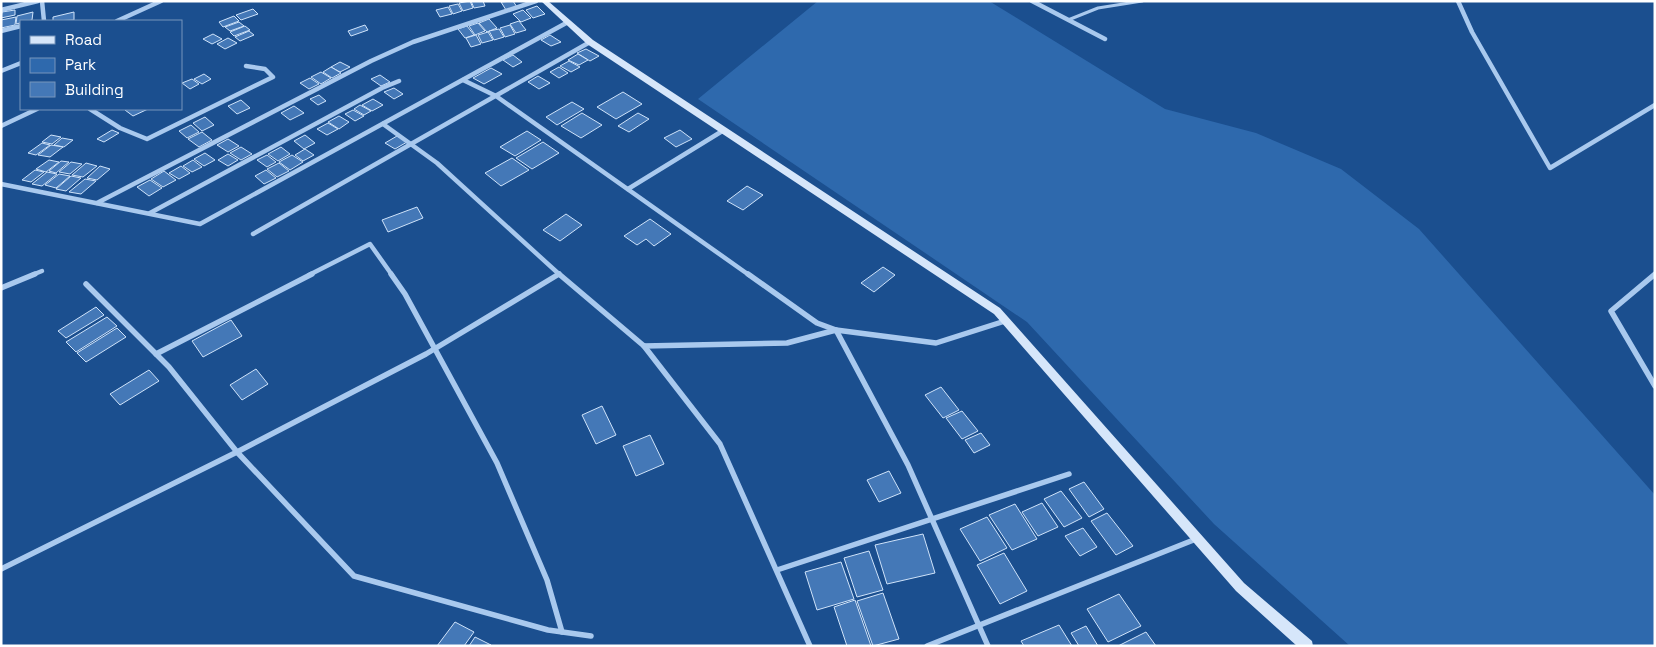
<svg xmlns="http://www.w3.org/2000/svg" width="1656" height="647" viewBox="0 0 1656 647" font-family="'Space Grotesk',sans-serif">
	<rect width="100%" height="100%" fill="#1b4f8f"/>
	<!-- green -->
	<polygon fill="#2e69ad" points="818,1 989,1 1165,109 1256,133 1341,169 1419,229 1655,495 1655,646 1350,646 1214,524 1027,322 698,99"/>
	<!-- building -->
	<g fill="#4478b7" stroke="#cfe3fa">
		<polygon points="470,1 473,8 463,11 459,3"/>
		<polygon points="471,1 483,1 485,6 474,8"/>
		<polygon points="513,1 517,7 506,10 501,2"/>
		<polygon points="458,4 462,11 453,14 449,6"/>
		<polygon points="537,6 545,14 533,18 526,10"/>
		<polygon points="448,7 452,14 440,17 436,10"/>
		<polygon points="253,9 258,14 241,20 236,15"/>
		<polygon points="15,10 15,15 1,18 2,12"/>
		<polygon points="523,10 531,18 521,22 513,14"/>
		<polygon points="33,12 32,20 16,24 17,16"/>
		<polygon points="74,12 74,20 53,21 53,17"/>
		<polygon points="234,16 239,21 223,27 219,22"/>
		<polygon points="16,17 15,25 1,28 1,20"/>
		<polygon points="489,19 497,28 487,32 479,23"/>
		<polygon points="519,21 526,30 516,33 510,24"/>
		<polygon points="239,22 244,26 230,31 225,27"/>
		<polygon points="478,23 485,31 475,35 469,26"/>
		<polygon points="365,25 368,30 351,36 348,31"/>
		<polygon points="510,25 515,34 505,37 500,28"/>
		<polygon points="245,26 250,30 234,36 230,32"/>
		<polygon points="467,26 474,35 465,38 458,29"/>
		<polygon points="499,29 504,37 494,40 489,31"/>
		<polygon points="249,31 254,35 240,41 235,37"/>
		<polygon points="488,32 493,40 482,43 478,35"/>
		<polygon points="213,34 222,39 212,44 203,39"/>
		<polygon points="476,35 481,44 471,47 466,38"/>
		<polygon points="550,35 561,42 551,46 541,40"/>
		<polygon points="228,38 237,43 225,49 217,44"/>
		<polygon points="586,49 599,56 590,61 577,53"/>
		<polygon points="578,54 588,60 579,65 568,60"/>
		<polygon points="513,55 522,62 513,67 503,60"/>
		<polygon points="569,61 580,67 571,72 560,66"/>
		<polygon points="340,62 350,67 340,72 331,67"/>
		<polygon points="331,67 341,73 332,78 323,72"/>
		<polygon points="559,67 568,73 559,78 550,72"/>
		<polygon points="491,68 502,74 484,84 473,78"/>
		<polygon points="321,72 331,78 321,84 311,77"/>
		<polygon points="204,74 211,79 202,84 194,79"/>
		<polygon points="380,75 390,82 381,86 371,79"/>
		<polygon points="538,76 550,83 539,89 528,82"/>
		<polygon points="310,78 319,84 309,89 300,83"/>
		<polygon points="192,79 199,84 190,89 182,83"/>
		<polygon points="394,88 403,94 394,99 384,92"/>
		<polygon points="623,92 642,104 616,119 597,107"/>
		<polygon points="319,95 326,101 318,105 310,99"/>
		<polygon points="373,99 383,105 372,111 362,105"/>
		<polygon points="241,100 250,108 237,114 228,106"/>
		<polygon points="572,102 584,109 557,125 546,117"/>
		<polygon points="360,105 371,111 364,115 354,109"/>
		<polygon points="294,106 304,113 290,120 281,113"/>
		<polygon points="127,109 148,109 133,116 125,110"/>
		<polygon points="353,110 364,116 355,121 345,114"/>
		<polygon points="582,113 602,125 581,138 561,126"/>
		<polygon points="638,113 649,119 629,132 618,126"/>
		<polygon points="339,116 349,122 339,129 328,122"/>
		<polygon points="205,117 214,125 202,131 193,123"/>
		<polygon points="328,123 338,129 327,135 317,129"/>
		<polygon points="191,125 199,132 187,138 179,131"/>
		<polygon points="112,130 119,133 104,142 97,139"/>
		<polygon points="680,130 692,139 676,147 664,138"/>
		<polygon points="527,131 541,140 515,156 500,147"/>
		<polygon points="202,132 212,140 199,147 188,139"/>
		<polygon points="51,135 61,137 52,144 42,142"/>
		<polygon points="305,135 315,143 304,149 294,141"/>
		<polygon points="397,136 407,142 395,149 385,143"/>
		<polygon points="62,138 73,140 64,147 54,145"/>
		<polygon points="228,139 239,146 228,152 217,145"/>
		<polygon points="543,142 559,153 532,169 516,158"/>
		<polygon points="42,143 50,145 36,155 28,153"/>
		<polygon points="51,145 63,147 50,157 38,155"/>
		<polygon points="241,147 252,154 241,160 230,153"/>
		<polygon points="281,147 290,154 278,161 268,154"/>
		<polygon points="305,149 314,155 303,161 295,155"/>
		<polygon points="205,153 215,160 204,166 194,159"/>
		<polygon points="228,154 238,160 228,166 218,160"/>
		<polygon points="267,155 276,162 267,167 257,160"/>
		<polygon points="292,155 303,162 290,170 279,162"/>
		<polygon points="512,158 529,170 501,186 485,173"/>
		<polygon points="49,160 59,162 46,172 36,169"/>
		<polygon points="193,160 202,167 192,172 183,166"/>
		<polygon points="61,161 69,162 56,173 49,171"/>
		<polygon points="71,162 82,164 70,174 59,172"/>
		<polygon points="86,163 97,166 83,177 72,175"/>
		<polygon points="279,163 289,171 277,177 267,169"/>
		<polygon points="100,166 110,169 97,180 87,178"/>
		<polygon points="181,166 190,173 179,179 169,173"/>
		<polygon points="35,170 44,172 31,182 22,180"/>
		<polygon points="266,170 276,178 264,184 255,176"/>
		<polygon points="164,171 176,180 163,187 151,179"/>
		<polygon points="47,172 57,174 42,186 32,184"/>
		<polygon points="59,174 70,176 56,188 45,185"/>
		<polygon points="71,176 81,178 66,191 56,189"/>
		<polygon points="85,179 96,181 81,194 69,192"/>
		<polygon points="150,180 162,188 149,196 137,187"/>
		<polygon points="747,186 763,195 743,210 727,201"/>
		<polygon points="417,207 423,218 388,232 382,220"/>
		<polygon points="566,214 582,225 560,241 543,230"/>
		<polygon points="650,219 671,234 654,246 646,239 637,245 624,236"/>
		<polygon points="883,267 895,275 874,292 861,283"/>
		<polygon points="96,307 104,315 66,338 58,331"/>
		<polygon points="107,317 117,326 76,352 66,342"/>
		<polygon points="231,320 242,336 203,357 192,341"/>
		<polygon points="117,328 126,337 86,362 77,353"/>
		<polygon points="256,369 268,384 242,400 230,385"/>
		<polygon points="149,370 159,381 120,405 110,394"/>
		<polygon points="941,387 959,410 943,418 925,395"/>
		<polygon points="602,406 616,435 596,444 582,415"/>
		<polygon points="962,411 978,431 962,439 946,418"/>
		<polygon points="981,433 990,445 974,453 965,440"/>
		<polygon points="650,435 664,464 636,476 623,446"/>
		<polygon points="889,471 901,493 879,502 867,480"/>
		<polygon points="1084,482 1104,509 1089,517 1069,489"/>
		<polygon points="1061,491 1082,518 1064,527 1044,499"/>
		<polygon points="1042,503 1058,527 1038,536 1022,512"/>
		<polygon points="1015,504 1037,539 1012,550 989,515"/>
		<polygon points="1107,513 1133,546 1116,555 1091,521"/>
		<polygon points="987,517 1007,548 980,561 960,529"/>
		<polygon points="1083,528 1097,547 1080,556 1065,536"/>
		<polygon points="923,534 935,573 887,584 875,545"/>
		<polygon points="869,551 883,590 857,597 844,558"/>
		<polygon points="1004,553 1027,591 1000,604 977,565"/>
		<polygon points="841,562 854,599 817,610 805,572"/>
		<polygon points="883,593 899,639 873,646 857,601"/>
		<polygon points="1119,594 1141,626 1108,642 1087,609"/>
		<polygon points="855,600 871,646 847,646 834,607"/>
		<polygon points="455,622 474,632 464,646 437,646"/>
		<polygon points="1059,625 1072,646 1024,646 1021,641"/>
		<polygon points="1086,626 1098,646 1079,646 1071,633"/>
		<polygon points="1146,632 1156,646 1118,646"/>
		<polygon points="475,637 491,645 469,646"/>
	</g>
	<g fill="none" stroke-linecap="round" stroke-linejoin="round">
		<!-- lane -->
		<polyline stroke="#a9c9ee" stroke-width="3" points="1068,20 1098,8 1142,1"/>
		<!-- street-far1 -->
		<g stroke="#a9c9ee" stroke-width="4.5">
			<polyline points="42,1 44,21"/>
			<polyline points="1032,1 1105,39"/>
			<polyline points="1458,1 1472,32 1550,168 1655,105"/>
			<polyline points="1,10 38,1"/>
			<polyline points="117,21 161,1"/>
			<polyline points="1,31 21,26"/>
			<polyline points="1,71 21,63"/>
			<polyline points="463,80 496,96 749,275"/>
			<polyline points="90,109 120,128 147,139 273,77 265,69 246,66"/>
			<polyline points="383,124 437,163 560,275"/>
			<polyline points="1,126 37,109"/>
			<polyline points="1,184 200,224 568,22"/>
			<polyline points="628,189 724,130"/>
			<polyline points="97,203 371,61 413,42 536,1"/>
			<polyline points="150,213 382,88 399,81"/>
			<polyline points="253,234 590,42"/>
			<polyline points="32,275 42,271"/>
			<polyline points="309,275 370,244 392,275"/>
			<polyline points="557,275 559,274"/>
		</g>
		<!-- street -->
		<g stroke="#a9c9ee" stroke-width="5.5">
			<polyline points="391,274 405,294 497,463 547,580 562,632"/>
			<polyline points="559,274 644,346 787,343 836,330 908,465 988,646"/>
			<polyline points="748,274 817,323 836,330 936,343 1005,321"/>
			<polyline points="1655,274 1611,311 1655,386"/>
			<polyline points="86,284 169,367 237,452 354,576 548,630 591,636"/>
			<polyline points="1,288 35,274"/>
			<polyline points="644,346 720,444 810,646"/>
			<polyline points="156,354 312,274"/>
			<polyline points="1,569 237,452 426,354 559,274"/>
			<polyline points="777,570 1069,474"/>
			<polyline points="927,646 1196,539"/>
		</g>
		<!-- secondary -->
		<polygon fill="#d6e6fa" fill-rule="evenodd" points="541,1 548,1 593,40 1000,308 1244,583 1312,641 1313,646 1297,646 1236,591 994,314 587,44"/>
	</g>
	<!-- border -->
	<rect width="1656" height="647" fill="none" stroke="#ffffff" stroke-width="5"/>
	<!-- legend -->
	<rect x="20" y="20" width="162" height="90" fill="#1b4f8f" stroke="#7695bc"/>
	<rect x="30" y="36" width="25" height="8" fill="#d6e6fa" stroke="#7695bc"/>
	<text x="65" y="45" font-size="15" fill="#ffffff">Road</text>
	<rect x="30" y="58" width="25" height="15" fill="#2e69ad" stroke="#7695bc"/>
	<text x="65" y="70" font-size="15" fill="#ffffff">Park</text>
	<rect x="30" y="82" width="25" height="15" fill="#4478b7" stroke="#7695bc"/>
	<text x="65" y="95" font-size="15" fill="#ffffff">Building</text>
</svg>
